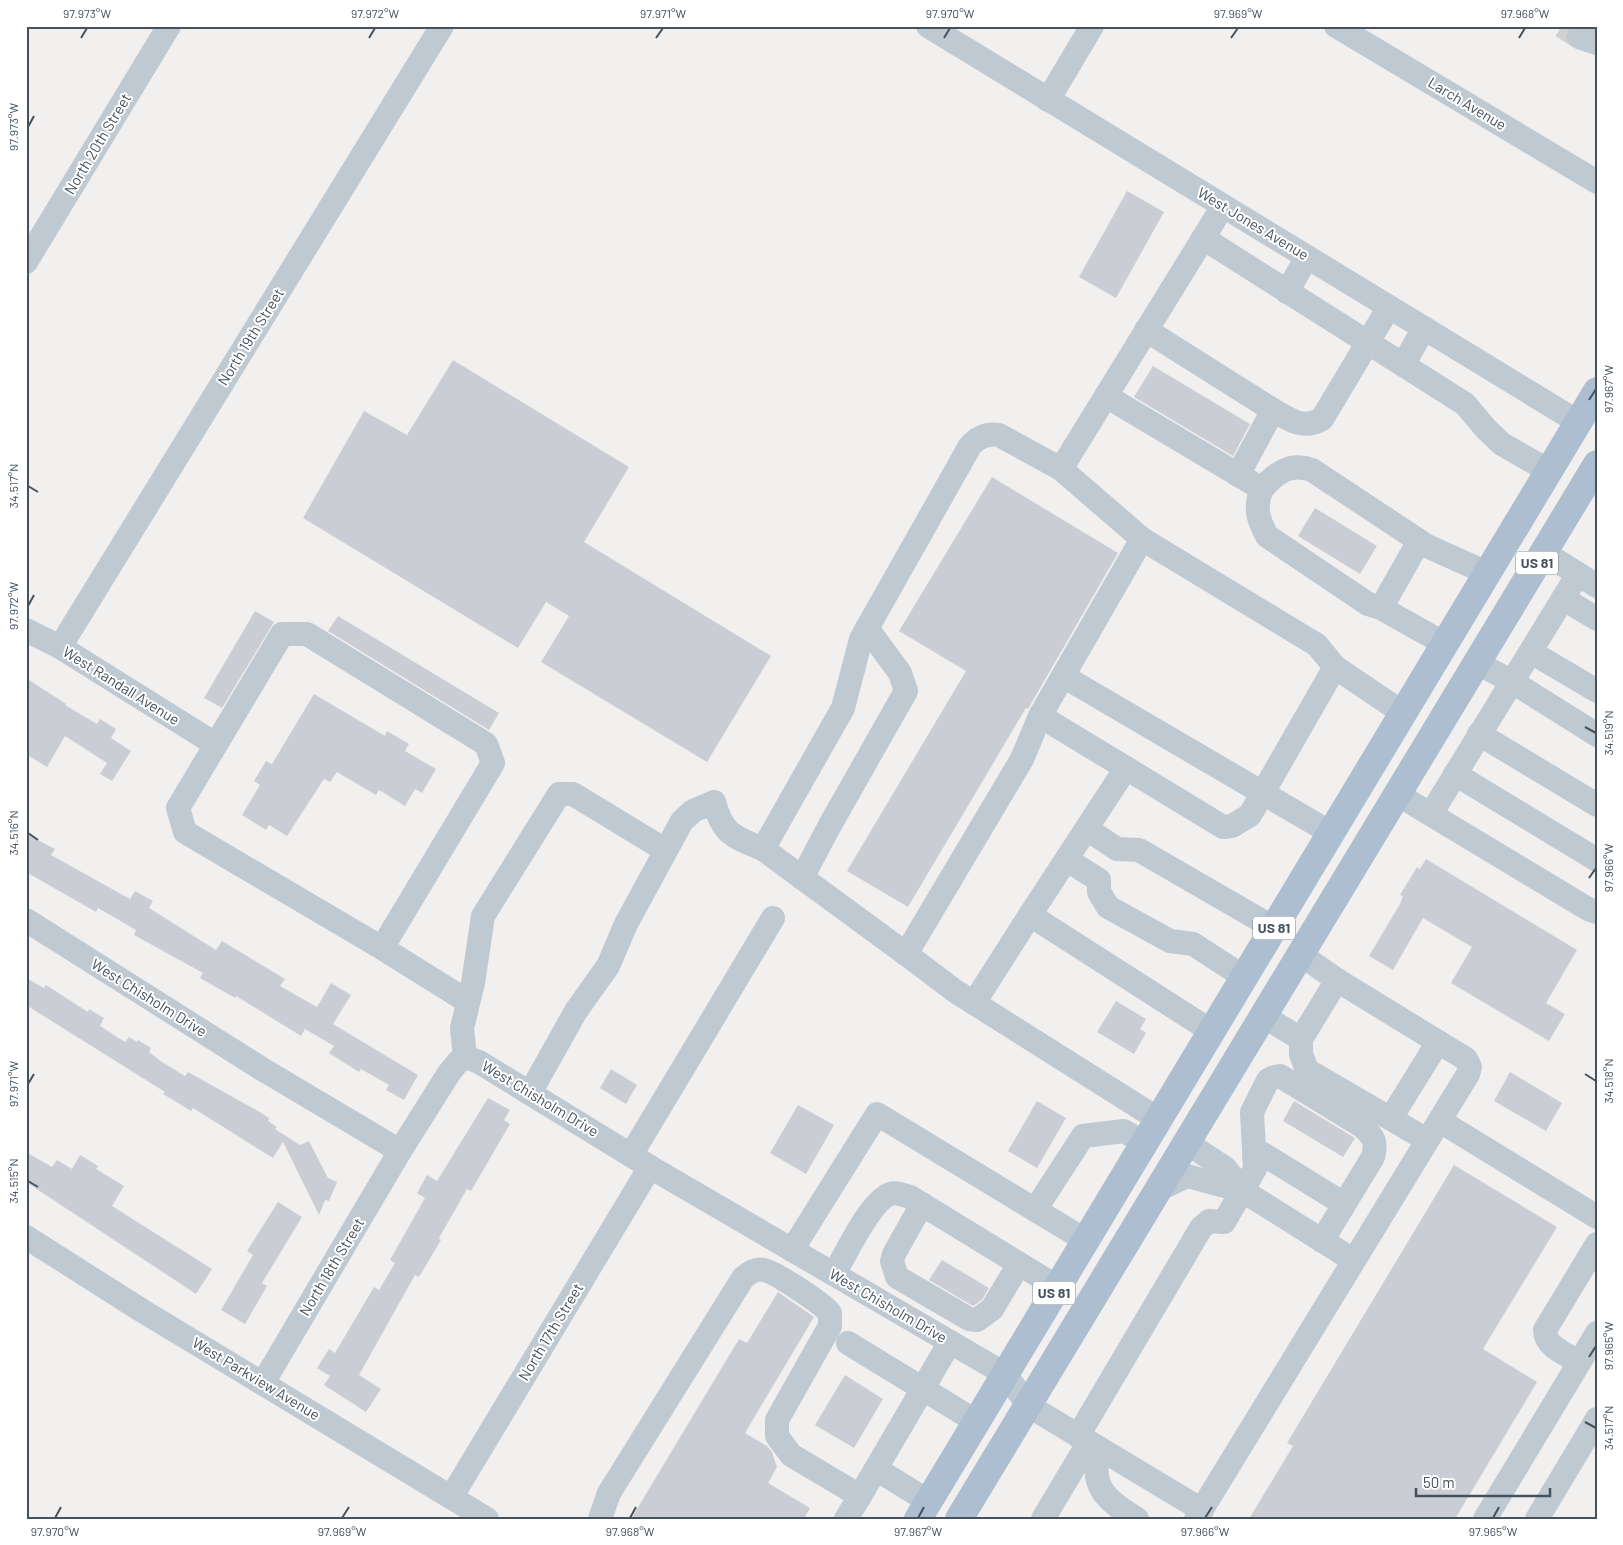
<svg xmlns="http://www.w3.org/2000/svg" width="1623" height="1545" viewBox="0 0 1623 1545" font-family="Barlow,sans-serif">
	<rect width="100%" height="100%" fill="#f2efef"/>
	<!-- building -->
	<g fill="#caced4">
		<polygon points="1127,191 1164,212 1116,298 1079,277"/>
		<polygon points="453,360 629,467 584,542 771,656 707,762 541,662 569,616 546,602 518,648 303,518 364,411 407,435"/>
		<polygon points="1153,366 1250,424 1233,456 1134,397"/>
		<polygon points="992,477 1118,553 1028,709 1026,708 908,907 847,871 966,671 899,631"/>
		<polygon points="1315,508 1377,546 1360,574 1298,536"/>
		<polygon points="255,611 274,622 222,708 204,698"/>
		<polygon points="338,616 499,713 489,730 328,631"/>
		<polygon points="26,678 66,704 65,705 97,724 100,719 116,729 111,738 131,751 112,781 100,774 107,763 65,736 47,767 26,754"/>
		<polygon points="314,694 385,736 387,731 409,744 405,751 436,769 422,793 415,789 405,806 379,790 376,795 337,772 330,782 324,779 287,836 269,825 266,830 242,815 260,785 254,781 266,761 272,764"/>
		<polygon points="26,834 55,849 51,855 130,899 135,891 153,901 149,908 216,950 222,941 257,962 285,979 280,986 317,1007 331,983 351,995 333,1024 418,1075 404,1100 386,1090 389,1085 361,1069 359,1072 329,1053 334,1046 305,1029 301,1036 236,996 235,998 200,978 203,973 134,935 136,930 98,908 96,912 26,872"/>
		<polygon points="1426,859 1577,950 1546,1003 1565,1014 1549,1041 1451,983 1472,947 1423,918 1393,970 1369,956 1400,904 1403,896 1400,895 1417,867 1420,869"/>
		<polygon points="26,978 44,988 46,985 88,1012 89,1009 104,1018 100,1026 125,1042 129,1037 137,1042 138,1040 151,1048 149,1052 162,1062 185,1076 188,1072 258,1111 269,1118 268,1121 277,1127 275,1129 300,1145 309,1141 328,1178 337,1182 329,1201 325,1200 319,1215 283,1142 273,1158 193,1108 191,1111 163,1094 165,1092 26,1005"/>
		<polygon points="1116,1001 1146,1019 1140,1029 1146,1033 1134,1054 1097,1032"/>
		<polygon points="611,1069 637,1085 626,1104 600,1088"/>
		<polygon points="1510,1072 1562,1103 1546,1131 1494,1101"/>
		<polygon points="488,1098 510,1110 504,1120 510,1124 471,1191 467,1189 439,1238 441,1240 419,1277 415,1275 359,1375 381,1389 366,1412 324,1385 330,1376 317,1368 329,1349 335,1353 374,1287 379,1290 395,1263 390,1260 425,1198 417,1193 427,1175 437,1181"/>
		<polygon points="1037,1101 1066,1118 1037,1168 1008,1151"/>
		<polygon points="1294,1101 1355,1138 1343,1157 1283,1121"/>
		<polygon points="798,1105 834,1125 806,1174 770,1153"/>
		<polygon points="26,1152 52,1167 57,1160 72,1169 80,1155 98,1166 96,1169 124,1186 112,1206 212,1269 196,1294 26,1182"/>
		<polygon points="1454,1165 1557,1227 1483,1349 1537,1382 1455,1519 1249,1519 1293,1446 1287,1443"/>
		<polygon points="278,1202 302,1217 262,1283 267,1286 245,1324 221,1310 253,1255 247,1251"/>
		<polygon points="942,1260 989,1288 982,1300 973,1306 929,1280"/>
		<polygon points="778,1292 814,1317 745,1433 767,1446 772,1452 777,1467 768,1483 810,1508 804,1519 631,1519 739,1339 747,1343"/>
		<polygon points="845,1375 883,1399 854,1448 815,1425"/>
	</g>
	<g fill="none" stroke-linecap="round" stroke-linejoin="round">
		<!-- minor-tunnel -->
		<polyline stroke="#cfd0d2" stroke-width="24" stroke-dasharray="24 12" stroke-linecap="butt" points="1562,26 1579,37"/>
		<!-- minor -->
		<g stroke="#bec9d2" stroke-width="24">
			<polyline points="928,26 1578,422"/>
			<polyline points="1336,26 1597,182"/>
			<polyline points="1579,37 1597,43"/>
			<polyline points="1048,100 1092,26"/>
			<polyline points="1203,238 1465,404 1486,429 1502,444 1549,471"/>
			<polyline points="26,262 169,26"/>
			<polyline points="1287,292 1307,257"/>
			<polyline points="1146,330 1273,410 1238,475"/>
			<polyline points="1403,365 1424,328"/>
			<path d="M1106,396L1262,489C1254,507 1258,519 1267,536L1368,604L1381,608L1445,644"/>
			<path d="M1273,410C1290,420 1303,430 1322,419L1389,307"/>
			<polyline points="1061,469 1142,539"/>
			<path d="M1262,489C1276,473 1290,462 1312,470L1427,546L1487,573"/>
			<polyline points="1543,552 1597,586"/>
			<polyline points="1564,599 1597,619"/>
			<polyline points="1381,608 1419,541"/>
			<polyline points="26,630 60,647 215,744"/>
			<polyline points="60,647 442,26"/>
			<polyline points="1531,652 1597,691"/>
			<polyline points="1477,663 1511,681 1597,735"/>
			<polyline points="1063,676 1331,833"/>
			<polyline points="1040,716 1126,768"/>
			<polyline points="1479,734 1597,805"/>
			<polyline points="1455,774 1597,860"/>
			<polyline points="1397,794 1588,909 1597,912"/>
			<polyline points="1431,814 1578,574"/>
			<polyline points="1087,829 1117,849 1139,850 1274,928"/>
			<polyline points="1067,860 1099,880 1099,892 1108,907 1170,941 1193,944 1244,977"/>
			<polyline points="802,878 830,825 906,691 900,673 867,628"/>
			<polyline points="26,920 262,1069 400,1151"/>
			<polyline points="382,948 493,763 486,744 307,634 282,634 178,808 185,832 382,948 467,1001"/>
			<path d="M906,954L763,849L843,708L861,639L970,446C978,437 987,433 999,435L1061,469L1223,206"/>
			<polyline points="974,1003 1030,915"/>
			<polyline points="1263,1016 1301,1039 1337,980 1300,954"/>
			<polyline points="1211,1031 1030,915 1126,768 1223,827 1232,826 1250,815 1335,667"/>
			<polyline points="1301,1039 1301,1054 1307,1070 1427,1140"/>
			<polyline points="465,1057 462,1028 473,983 483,916 559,794 573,794 665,850"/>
			<path d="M530,1093L576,1011L608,966L626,924L682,821L693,811L714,802C723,835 734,837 763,849"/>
			<polyline points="1391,1118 1438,1042"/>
			<polyline points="1158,1119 955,991 906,954 1022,759 1040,716 1142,539 1317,645 1335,667 1403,713"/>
			<polyline points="1440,1121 1597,1217"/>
			<polyline points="1187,1143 1225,1168 1243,1191 1353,1260"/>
			<polyline points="631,1155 773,918"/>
			<polyline points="1254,1155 1263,1154 1344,1204"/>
			<polyline points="1159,1189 1187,1176 1243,1191"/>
			<polyline points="922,1204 894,1254 892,1261 897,1277 969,1319 977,1320 992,1309 1019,1264"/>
			<polyline points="1035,1210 1083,1136 1124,1131 1144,1143"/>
			<polyline points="26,1237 141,1310 487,1519"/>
			<polyline points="792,1250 877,1114 1085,1240"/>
			<path d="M834,1274C845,1256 870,1201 890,1194C896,1192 904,1195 910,1197L1057,1287"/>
			<polyline points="848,1343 977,1422"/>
			<path d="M1579,1362C1566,1354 1545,1347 1545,1330L1597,1244"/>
			<polyline points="263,1383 400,1151 449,1073 458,1062 465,1057 479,1062 650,1167 1005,1374 1029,1406 1202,1510"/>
			<path d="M1078,1436L1201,1228L1209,1221L1224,1222L1255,1169L1252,1112L1268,1080L1274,1077L1280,1076L1362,1126C1374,1137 1377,1142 1373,1157L1322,1241"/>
			<path d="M1100,1449C1088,1486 1107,1501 1137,1519"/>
			<polyline points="876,1469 928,1501"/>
			<polyline points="452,1496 650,1167"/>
			<path d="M600,1519L609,1493L743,1278C749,1273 756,1268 764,1270C775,1272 823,1304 830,1313V1326L777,1420V1436L791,1455L860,1496L950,1342"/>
			<polyline points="846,1519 860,1496"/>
			<polyline points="1043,1519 1089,1442"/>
			<polyline points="1196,1519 1468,1074 1470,1067 1466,1059 1337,980"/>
			<polyline points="1485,1519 1597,1333"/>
			<polyline points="1537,1519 1597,1419"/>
		</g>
		<!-- major -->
		<g stroke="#acbed0" stroke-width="28">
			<polyline points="918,1519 1597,391"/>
			<polyline points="959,1519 1597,464"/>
		</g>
	</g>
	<!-- ticks -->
	<path fill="none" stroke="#45525e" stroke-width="2" d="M81,38L87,28M369,38L375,28M656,38L663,28M944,38L950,28M1231,38L1238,28M1519,38L1525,28M28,127L34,116M1589,400L1596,389M28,486L38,492M28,606L34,595M1585,727L1596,733M28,833L38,840M1589,878L1596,868M1585,1074L1596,1081M28,1084L34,1074M28,1181L38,1187M1589,1357L1596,1346M1585,1422L1596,1428M55,1518L61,1507M342,1518L349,1507M630,1518L636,1507M918,1518L924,1507M1205,1518L1212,1507M1493,1518L1499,1507"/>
	<g text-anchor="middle" stroke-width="4" stroke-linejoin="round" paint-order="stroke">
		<!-- shield labels -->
		<g fill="#fff" stroke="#7d868e" stroke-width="1">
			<rect x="1516" y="551.5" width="42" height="23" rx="4"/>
			<rect x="1253" y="916.5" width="42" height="23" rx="4"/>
			<rect x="1033" y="1281.5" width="42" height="23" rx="4"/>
		</g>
		<g font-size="14" font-weight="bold" fill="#45525e">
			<text x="1537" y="568">US 81</text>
			<text x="1274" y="933">US 81</text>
			<text x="1054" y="1298">US 81</text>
		</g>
		<!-- street labels -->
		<g font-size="15" fill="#45525e" stroke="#fff">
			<text transform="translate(1467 104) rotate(31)" y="5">Larch Avenue</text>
			<text transform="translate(98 144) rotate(-59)" y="5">North 20th Street</text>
			<text transform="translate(1253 224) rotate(31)" y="5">West Jones Avenue</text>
			<text transform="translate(251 337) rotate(-58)" y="5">North 19th Street</text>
			<text transform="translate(121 686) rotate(32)" y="5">West Randall Avenue</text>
			<text transform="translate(149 998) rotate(32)" y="5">West Chisholm Drive</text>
			<text transform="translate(540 1099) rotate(31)" y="5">West Chisholm Drive</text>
			<text transform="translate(332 1267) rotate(-59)" y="5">North 18th Street</text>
			<text transform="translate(888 1306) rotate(30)" y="5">West Chisholm Drive</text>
			<text transform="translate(551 1332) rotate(-59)" y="5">North 17th Street</text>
			<text transform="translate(256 1379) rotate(31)" y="5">West Parkview Avenue</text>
		</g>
	</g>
	<!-- border -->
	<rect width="1623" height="1545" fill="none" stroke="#ffffff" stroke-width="55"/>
	<!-- scale -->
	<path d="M1416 1488v8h134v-8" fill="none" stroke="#45525e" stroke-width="2.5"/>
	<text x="1423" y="1488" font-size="15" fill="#45525e" stroke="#ffffff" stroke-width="4" paint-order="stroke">50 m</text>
	<rect x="28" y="28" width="1568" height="1490" fill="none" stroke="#45525e" stroke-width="2"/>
	<g font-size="12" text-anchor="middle" fill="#45525e">
		<text x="87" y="18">97.973°W</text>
		<text x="375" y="18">97.972°W</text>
		<text x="663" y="18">97.971°W</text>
		<text x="950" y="18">97.970°W</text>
		<text x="1238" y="18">97.969°W</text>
		<text x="1525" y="18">97.968°W</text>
		<text transform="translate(14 127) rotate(-90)" y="4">97.973°W</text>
		<text transform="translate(1609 389) rotate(-90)" y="4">97.967°W</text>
		<text transform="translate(14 486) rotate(-90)" y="4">34.517°N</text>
		<text transform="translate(14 606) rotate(-90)" y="4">97.972°W</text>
		<text transform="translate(1609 733) rotate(-90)" y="4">34.519°N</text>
		<text transform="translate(14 833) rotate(-90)" y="4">34.516°N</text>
		<text transform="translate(1609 868) rotate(-90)" y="4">97.966°W</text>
		<text transform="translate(1609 1081) rotate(-90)" y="4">34.518°N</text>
		<text transform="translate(14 1084) rotate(-90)" y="4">97.971°W</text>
		<text transform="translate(14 1181) rotate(-90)" y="4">34.515°N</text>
		<text transform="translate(1609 1346) rotate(-90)" y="4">97.965°W</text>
		<text transform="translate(1609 1428) rotate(-90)" y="4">34.517°N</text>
		<text x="55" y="1536">97.970°W</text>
		<text x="342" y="1536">97.969°W</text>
		<text x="630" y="1536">97.968°W</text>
		<text x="918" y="1536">97.967°W</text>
		<text x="1205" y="1536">97.966°W</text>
		<text x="1493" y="1536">97.965°W</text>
	</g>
</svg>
